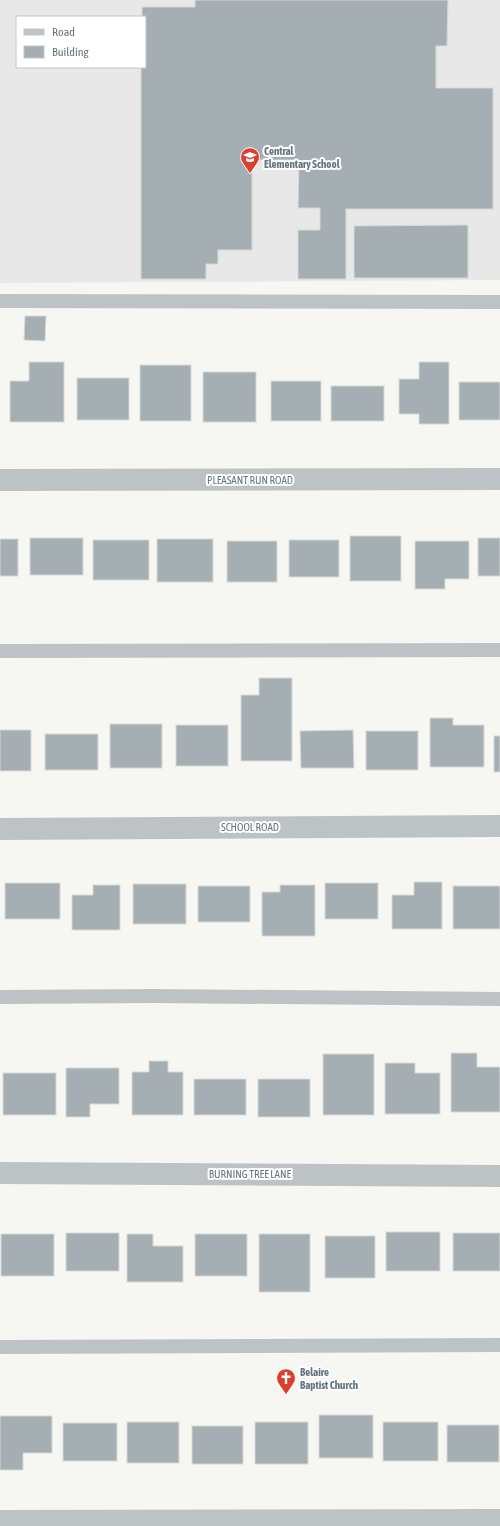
<svg xmlns="http://www.w3.org/2000/svg" width="500" height="1526" viewBox="0 0 500 1526" font-family="'Asap Condensed',sans-serif">
	<rect width="100%" height="100%" fill="#f6f6f3"/>
	<!-- built -->
	<path fill="#e7e8e7" fill-rule="evenodd" d="M0,0H500V280L0,283ZM17,17H145V67H17Z"/>
	<!-- building -->
	<g fill="#a5afb3" stroke="#d8d8d6">
		<polygon points="195,0 448,0 447,46 436,46 436,88 493,88 493,209 346,209 346,279 298,279 298,230 320,230 320,208 298,208 299,160 252,160 252,250 218,250 218,264 206,264 206,279 141,279 141,67 145,67 145,17 142,17 142,7 195,7"/>
		<polygon points="468,225 468,278 354,278 354,226"/>
		<polygon points="25,316 46,316 45,341 24,340"/>
		<polygon points="29,362 64,362 64,422 10,422 10,381 29,381"/>
		<polygon points="419,362 449,362 449,424 419,424 419,414 399,414 399,379 419,379"/>
		<rect x="140" y="365" width="51" height="56"/>
		<rect x="203" y="372" width="53" height="50"/>
		<rect x="77" y="378" width="52" height="42"/>
		<rect x="271" y="381" width="50" height="40"/>
		<rect x="459" y="382" width="41" height="38"/>
		<rect x="331" y="386" width="53" height="35"/>
		<rect x="350" y="536" width="51" height="45"/>
		<rect x="30" y="538" width="53" height="37"/>
		<rect x="478" y="538" width="22" height="38"/>
		<rect x="0" y="539" width="18" height="37"/>
		<rect x="157" y="539" width="56" height="43"/>
		<rect x="93" y="540" width="56" height="40"/>
		<rect x="289" y="540" width="50" height="37"/>
		<rect x="227" y="541" width="50" height="41"/>
		<polygon points="415,541 469,541 469,579 445,579 445,589 415,589"/>
		<polygon points="259,678 292,678 292,761 241,761 241,695 259,695"/>
		<polygon points="430,718 453,718 453,725 484,725 484,767 430,767"/>
		<rect x="110" y="724" width="52" height="44"/>
		<rect x="176" y="725" width="52" height="41"/>
		<rect x="0" y="730" width="31" height="41"/>
		<polygon points="353,730 354,768 301,768 300,731"/>
		<rect x="366" y="731" width="52" height="39"/>
		<rect x="45" y="734" width="53" height="36"/>
		<rect x="494" y="736" width="6" height="36"/>
		<polygon points="414,882 442,882 442,929 392,929 392,895 414,895"/>
		<rect x="5" y="883" width="55" height="36"/>
		<rect x="325" y="883" width="53" height="36"/>
		<rect x="133" y="884" width="53" height="40"/>
		<polygon points="93,885 120,885 120,930 72,930 72,895 93,895"/>
		<polygon points="280,885 315,885 315,936 262,936 262,892 280,892"/>
		<rect x="198" y="886" width="52" height="36"/>
		<rect x="453" y="886" width="47" height="43"/>
		<polygon points="451,1053 477,1053 477,1067 500,1067 500,1112 451,1112"/>
		<rect x="323" y="1054" width="51" height="61"/>
		<polygon points="149,1061 168,1061 168,1072 183,1072 183,1115 132,1115 132,1072 149,1072"/>
		<polygon points="385,1063 415,1063 415,1073 440,1073 440,1114 385,1114"/>
		<polygon points="66,1068 119,1068 119,1104 90,1104 90,1117 66,1117"/>
		<rect x="3" y="1073" width="53" height="42"/>
		<rect x="194" y="1079" width="52" height="36"/>
		<rect x="258" y="1079" width="52" height="38"/>
		<rect x="386" y="1232" width="54" height="39"/>
		<rect x="66" y="1233" width="53" height="38"/>
		<rect x="453" y="1233" width="47" height="38"/>
		<rect x="1" y="1234" width="53" height="42"/>
		<polygon points="127,1234 153,1234 153,1246 183,1246 183,1282 127,1282"/>
		<rect x="195" y="1234" width="52" height="42"/>
		<rect x="259" y="1234" width="51" height="58"/>
		<rect x="325" y="1236" width="50" height="42"/>
		<rect x="319" y="1415" width="54" height="43"/>
		<polygon points="0,1416 52,1416 52,1453 23,1453 23,1470 0,1470"/>
		<rect x="127" y="1422" width="52" height="41"/>
		<rect x="255" y="1422" width="53" height="42"/>
		<rect x="383" y="1422" width="55" height="39"/>
		<rect x="63" y="1423" width="54" height="38"/>
		<rect x="447" y="1425" width="52" height="37"/>
		<rect x="192" y="1426" width="51" height="38"/>
	</g>
	<g fill="none" stroke-linecap="round" stroke-linejoin="round">
		<!-- lane -->
		<g stroke="#bdc3c5" stroke-width="14">
			<polyline points="0,301 500,302"/>
			<polyline points="0,651 500,650"/>
			<polyline points="0,997 154,996 500,999"/>
			<polyline points="0,1347 500,1345"/>
		</g>
		<!-- street -->
		<g stroke="#bdc3c5" stroke-width="22">
			<polyline points="0,480 500,479"/>
			<polyline points="0,829 500,826"/>
			<polyline points="0,1173 500,1176"/>
			<polyline points="0,1521 500,1520"/>
		</g>
	</g>
	<!-- icons -->
	<defs>
		<g id="school-pin" transform="scale(1)"><path d="M0 17L-7.5 6A9.5 9.5 0 1 1 7.5 6Z" fill="#db402f" stroke="#fff"/><path d="M0-5L7-2L0 1L-7-2ZM-4 1L0 2.5L4 1V4Q0 6-4 4Z" fill="#fff"/></g>
		<g id="church-pin" transform="scale(1)"><path d="M0 17L-7.5 6A9.5 9.5 0 1 1 7.5 6Z" fill="#db402f" stroke="#fff"/><path d="M-1.2-6h2.4v3.5h3.3v2.4h-3.3V6h-2.4V-.1h-3.3v-2.4h3.3Z" fill="#fff"/></g>
	</defs>
	<g fill-rule="evenodd">
		<use href="#school-pin" x="250" y="157"/>
		<use href="#church-pin" x="286" y="1378"/>
	</g>
	<g text-anchor="middle" stroke-width="4" stroke-linejoin="round" paint-order="stroke">
		<!-- poi labels -->
		<g font-size="11" font-weight="bold" fill="#63757d" stroke="#fff" text-anchor="start">
			<text x="264" y="155">Central<tspan x="264" dy="13">Elementary School</tspan></text>
			<text x="300" y="1376">Belaire<tspan x="300" dy="13">Baptist Church</tspan></text>
		</g>
		<!-- street labels -->
		<g font-size="11" fill="#63757d" stroke="#fff">
			<text x="250" y="484">PLEASANT RUN ROAD</text>
			<text x="250" y="831">SCHOOL ROAD</text>
			<text x="250" y="1178">BURNING TREE LANE</text>
		</g>
	</g>
	<!-- legend -->
	<rect x="16" y="16" width="130" height="52" fill="#ffffff" stroke="#c1c8cb"/>
	<rect x="24" y="29" width="20" height="6" fill="#bdc3c5" stroke="#c1c8cb"/>
	<text x="52" y="36" font-size="12" fill="#63757d">Road</text>
	<rect x="24" y="46" width="20" height="12" fill="#a5afb3" stroke="#c1c8cb"/>
	<text x="52" y="56" font-size="12" fill="#63757d">Building</text>
</svg>
